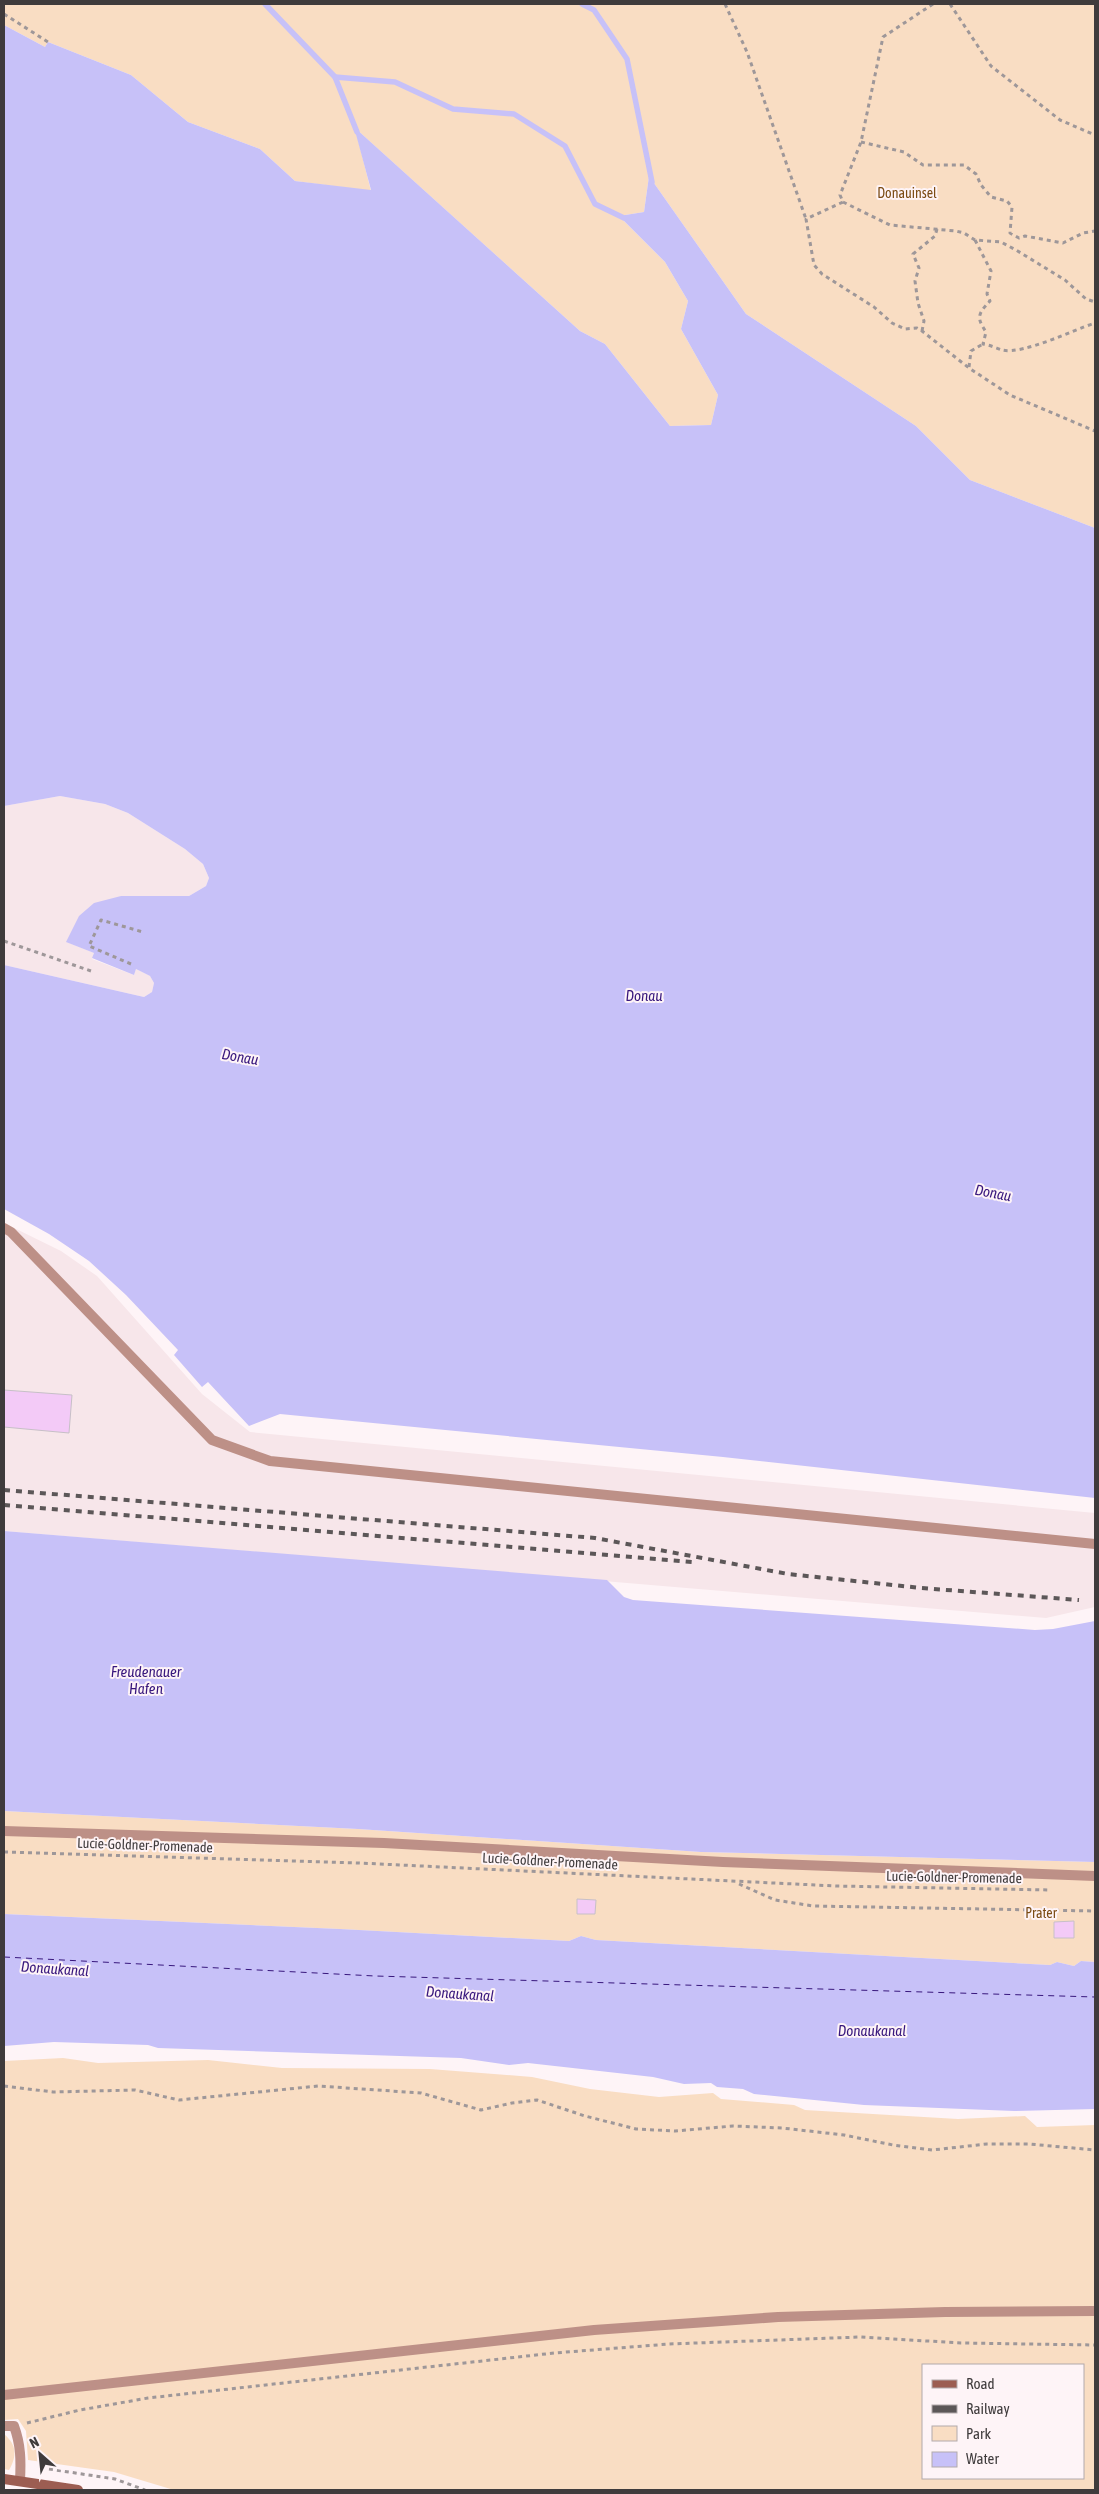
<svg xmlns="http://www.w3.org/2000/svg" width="1099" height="2494" viewBox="0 0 1099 2494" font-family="'Asap Condensed',sans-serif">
	<rect width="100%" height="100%" fill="#fef4f7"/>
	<!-- built -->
	<g fill="#f7e6ea">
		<polygon points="60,796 105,804 128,813 185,849 203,864 209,878 206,886 189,896 121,896 67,942 94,953 92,959 134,975 136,969 150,976 154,983 152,992 144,997 4,965 4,806"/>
		<polygon points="4,1223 61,1251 97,1276 202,1394 250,1432 1095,1513 1095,1607 1046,1618 4,1531"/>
	</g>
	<!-- green -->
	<g fill="#f9ddc3" fill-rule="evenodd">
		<polygon points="4,4 1095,4 1095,528 970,480 916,426 746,314 649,176 644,212 619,216 665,262 688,301 681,329 718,395 711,425 670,426 605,344 580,331 355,128 371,191 295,181 260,149 188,122 131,75 48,42 45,47 4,25"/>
		<polygon points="4,1811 358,1829 701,1852 1095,1862 1095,1962 1081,1961 1074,1966 1057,1962 1050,1965 596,1940 581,1936 569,1941 340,1929 4,1914"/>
		<path d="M63,2058L98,2063L208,2060L282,2068L430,2069L532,2077L590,2089L659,2097L713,2093L721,2099L794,2105L805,2110L958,2119L1025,2116L1037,2127L1095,2125V2490H174L114,2472L28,2460L26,2431L18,2419L4,2420V2061ZM923,2365H1083V2478H923Z"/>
		<path d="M4,2434C17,2445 17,2456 9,2470L4,2469Z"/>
	</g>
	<!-- water -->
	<g fill="#c7c1f8">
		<polygon points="4,25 45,47 48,42 131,75 188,122 260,149 295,181 371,190 354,127 580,331 605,344 670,426 711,425 718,395 681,329 688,301 665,262 619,216 644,212 649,176 746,314 916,426 970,480 1095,528 1095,1498 723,1457 280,1414 249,1426 208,1382 202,1387 174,1355 178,1350 126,1295 89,1261 49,1234 4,1209 4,965 144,997 152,992 154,983 150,976 136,969 134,975 92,958 94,953 66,942 79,916 94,903 121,896 189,896 206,886 209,878 203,864 185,849 128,813 105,804 60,796 4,806"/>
		<polygon points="4,1531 607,1580 624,1597 633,1600 1035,1630 1053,1629 1095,1621 1095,1862 701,1852 358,1829 4,1811"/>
		<polygon points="4,1914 340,1929 569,1941 581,1936 596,1940 1050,1965 1057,1962 1074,1966 1081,1961 1095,1962 1095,2109 1014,2111 864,2105 754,2094 743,2089 717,2087 711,2083 684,2084 653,2077 528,2063 509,2065 461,2058 158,2048 148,2045 54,2042 4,2046"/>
	</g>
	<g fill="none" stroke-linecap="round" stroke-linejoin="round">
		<!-- stream -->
		<g stroke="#c7c1f8" stroke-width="5.5">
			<polyline points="265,4 335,77 357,132"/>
			<polyline points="582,4 594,10 627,59 652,182"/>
			<polyline points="335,77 395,82 453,109 514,114 565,146 595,204 624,218"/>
		</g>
		<!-- ferry -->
		<polyline stroke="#38177d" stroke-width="1" stroke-dasharray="6 5" stroke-linecap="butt" points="4,1957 375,1976 1095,1997"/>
	</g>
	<!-- building -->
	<g fill="#f3caf7" stroke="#c7c0c7">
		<polygon points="4,1390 72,1395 69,1433 4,1427"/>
		<polygon points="577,1899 596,1900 595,1914 577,1914"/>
		<polygon points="1074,1921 1074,1938 1054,1938 1054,1922"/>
	</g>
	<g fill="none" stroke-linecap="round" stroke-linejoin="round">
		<!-- path -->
		<g stroke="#9e9799" stroke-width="3" stroke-dasharray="4 4" stroke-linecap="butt">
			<polyline points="725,4 747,52 806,219"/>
			<polyline points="933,4 883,37 861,142 840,195 843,202 806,219 814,265 822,274 874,307 892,323 905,329 917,328 922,331 969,368 1010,395 1095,431"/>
			<polyline points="950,4 991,66 1060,120 1095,135"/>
			<polyline points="4,14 48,42"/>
			<polyline points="861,142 904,152 923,165 964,165 976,174 981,185 991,197 1007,201 1012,207 1010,233 1019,238 1025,236 1063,243 1083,233 1095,231"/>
			<polyline points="843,202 890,225 956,231 964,233 975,240 1001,242 1016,250 1065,280 1086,299 1095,302"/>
			<path d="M975,240L991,271L987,294L990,301C978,314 976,317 986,332L983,344C990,345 996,348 1002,350C1023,355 1073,330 1095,323"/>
			<polyline points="922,331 924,321 918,303 915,281 919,268 913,254 935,236 937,229"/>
			<polyline points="969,367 971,351 983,344"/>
			<polyline points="4,941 91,971"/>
			<polyline points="131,964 89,946 101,920 143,932"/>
			<polyline points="4,1852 359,1863 836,1886 1050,1890"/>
			<polyline points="739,1884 775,1900 813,1906 1095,1911"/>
			<polyline points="4,2086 53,2092 135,2090 179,2100 318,2086 421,2093 481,2110 512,2103 537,2100 585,2116 636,2129 675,2131 733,2126 782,2128 844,2135 893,2145 932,2150 987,2144 1029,2144 1095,2150"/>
			<polyline points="27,2423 80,2410 148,2398 554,2353 669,2344 860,2337 961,2343 1095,2345"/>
			<polyline points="49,2469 115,2479 145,2490"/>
		</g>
		<!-- service -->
		<g stroke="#bd9087" stroke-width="10">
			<polyline points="4,1228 11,1232 212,1440 270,1461 1095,1544"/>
			<polyline points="4,1831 384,1843 723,1862 1095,1876"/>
			<polyline points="4,2395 594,2330 778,2317 945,2312 1095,2311"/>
			<path d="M4,2426H14C21,2445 21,2461 20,2481"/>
		</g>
		<!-- secondary -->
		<polyline stroke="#9c5d52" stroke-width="10" points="4,2479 78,2490"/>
		<!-- rail -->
		<g stroke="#5c5758" stroke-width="4" stroke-dasharray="6 6" stroke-linecap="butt">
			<polyline points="4,1490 595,1538 788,1574 921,1588 1079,1600"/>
			<polyline points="4,1505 693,1562"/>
		</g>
	</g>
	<g text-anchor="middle" stroke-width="4" stroke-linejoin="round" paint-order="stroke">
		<!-- park labels -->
		<g font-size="14" fill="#7b4b13" stroke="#fef4f7">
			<text x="907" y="198">Donauinsel</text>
			<text x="1041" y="1918">Prater</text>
		</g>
		<!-- street labels -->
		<g font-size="14" fill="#3f3b3c" stroke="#fef4f7">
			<text transform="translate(145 1845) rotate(2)" y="5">Lucie-Goldner-Promenade</text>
			<text transform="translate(550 1861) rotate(3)" y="5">Lucie-Goldner-Promenade</text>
			<text transform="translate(954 1877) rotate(1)" y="5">Lucie-Goldner-Promenade</text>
		</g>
		<!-- water labels -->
		<g font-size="15" font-style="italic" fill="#38177d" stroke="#fef4f7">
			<text x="644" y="1001">Donau</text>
			<text transform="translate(240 1057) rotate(10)" y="5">Donau</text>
			<text transform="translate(993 1193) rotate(11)" y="5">Donau</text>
			<text x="146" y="1677">Freudenauer<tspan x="146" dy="17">Hafen</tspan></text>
			<text transform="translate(55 1969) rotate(4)" y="5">Donaukanal</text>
			<text transform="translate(460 1994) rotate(4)" y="5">Donaukanal</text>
			<text x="872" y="2036">Donaukanal</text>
		</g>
	</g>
	<!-- border -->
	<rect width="1099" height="2494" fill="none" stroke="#3f3b3c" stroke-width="10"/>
	<!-- legend -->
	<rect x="922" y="2364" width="162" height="115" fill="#fef4f7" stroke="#b2aaac"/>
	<rect x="932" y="2380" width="25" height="8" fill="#9c5d52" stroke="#b2aaac"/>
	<text x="966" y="2389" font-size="15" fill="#3f3b3c">Road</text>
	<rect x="932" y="2405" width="25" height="8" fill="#5c5758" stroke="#b2aaac"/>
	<text x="966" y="2414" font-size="15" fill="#3f3b3c">Railway</text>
	<rect x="932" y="2426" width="25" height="15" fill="#f9ddc3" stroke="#b2aaac"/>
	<text x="966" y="2439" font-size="15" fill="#3f3b3c">Park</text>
	<rect x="932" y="2452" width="25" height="15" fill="#c7c1f8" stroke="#b2aaac"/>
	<text x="966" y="2464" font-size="15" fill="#3f3b3c">Water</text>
	<!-- north arrow -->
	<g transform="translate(40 2454) rotate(333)" stroke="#fef4f7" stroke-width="4" paint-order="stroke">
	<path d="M0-4L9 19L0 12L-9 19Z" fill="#3f3b3c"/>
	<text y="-8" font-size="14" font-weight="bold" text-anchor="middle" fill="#3f3b3c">N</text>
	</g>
</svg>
